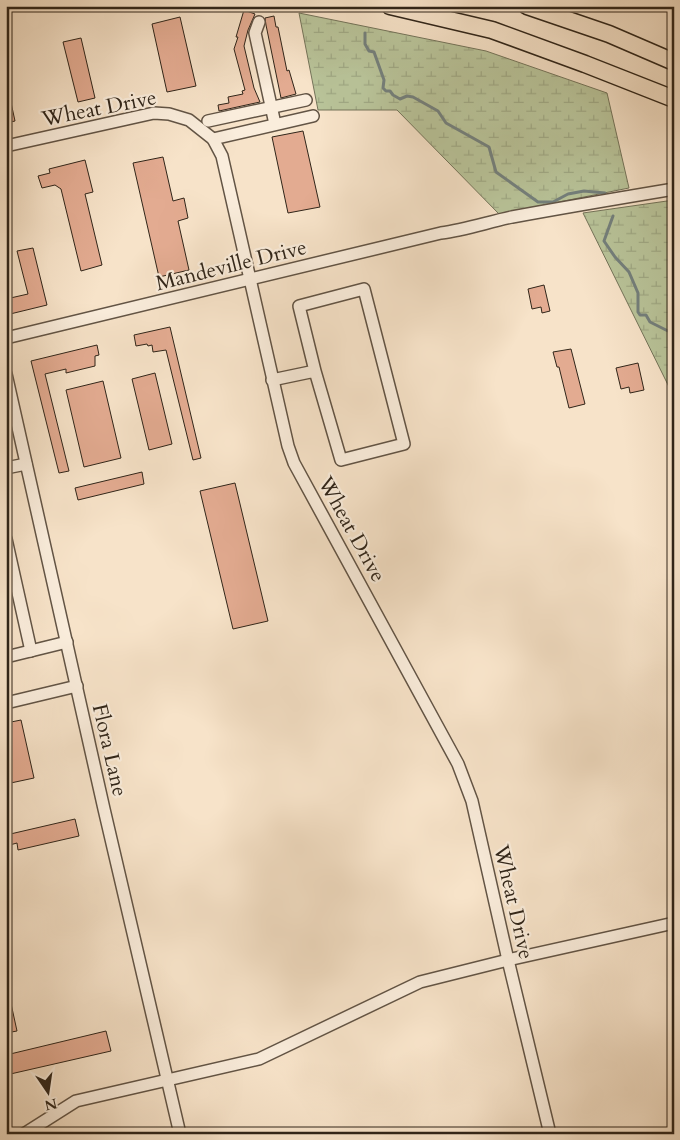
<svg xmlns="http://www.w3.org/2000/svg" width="680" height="1140" viewBox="0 0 680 1140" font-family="Cardo,serif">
	<defs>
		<pattern id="wetland-marsh" width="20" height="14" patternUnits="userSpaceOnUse" patternTransform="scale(1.25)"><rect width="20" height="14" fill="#b9c49a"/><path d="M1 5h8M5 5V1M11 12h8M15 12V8" fill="none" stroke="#9fa884"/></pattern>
	</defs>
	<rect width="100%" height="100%" fill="#f7e3c9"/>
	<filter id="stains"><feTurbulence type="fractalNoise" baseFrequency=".004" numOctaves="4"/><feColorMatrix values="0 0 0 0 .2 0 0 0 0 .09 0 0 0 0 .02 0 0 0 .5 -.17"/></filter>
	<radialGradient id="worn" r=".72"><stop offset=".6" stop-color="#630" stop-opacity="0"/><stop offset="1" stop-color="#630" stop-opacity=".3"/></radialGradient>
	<!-- wetland -->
	<g fill="url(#wetland-marsh)" stroke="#74745a">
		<polygon points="299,13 486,51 607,93 629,188 499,214 397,110 318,110"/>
		<polygon points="674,200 674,397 583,213"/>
	</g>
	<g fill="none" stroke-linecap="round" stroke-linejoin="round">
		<!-- stream -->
		<g stroke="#74807d" stroke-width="3">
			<polyline points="365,33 365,44 369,51 374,52 384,80 383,88 386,91 390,91 393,95 400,99 407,96 413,97 438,111 446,123 489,147 496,172 538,202 553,202 568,194 584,191 605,193"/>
			<polyline points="613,216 604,241 615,257 629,272 638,293 638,312 640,315 646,315 650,322 674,334"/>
		</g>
	</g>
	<!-- building -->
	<g fill="#e3ab91" stroke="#302519">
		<polygon points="244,10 255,14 248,30 244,46 254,88 260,102 219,111 218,105 229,103 228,97 243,94 242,91 245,90 234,49 238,37 236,37"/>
		<polygon points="274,16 276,27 278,27 287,71 289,70 296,94 281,98 266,25 265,18"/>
		<polygon points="180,17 196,86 167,92 152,24"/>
		<polygon points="81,38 95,98 78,102 63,42"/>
		<polygon points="6,98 10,98 15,121 6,123"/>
		<polygon points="303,131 320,207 288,213 272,137"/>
		<polygon points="163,157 173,201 184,198 188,218 178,221 189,270 159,277 133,163"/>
		<polygon points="85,160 93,192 85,194 102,265 81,271 61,189 55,185 42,188 38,176 50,173 49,169"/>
		<polygon points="33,248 47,305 6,315 6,299 28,294 17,251"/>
		<polygon points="544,285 550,311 542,313 541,307 532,309 528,289"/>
		<polygon points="170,327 201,458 193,460 166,350 153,352 152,345 148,346 147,344 136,346 134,335"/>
		<polygon points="97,345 99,355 95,356 95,366 66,373 66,369 45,374 69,471 59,473 31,361"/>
		<polygon points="571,349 585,404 569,408 559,367 557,367 553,352"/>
		<polygon points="638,363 644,390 630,393 629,387 621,389 616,368"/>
		<polygon points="155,373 172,444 149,450 132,379"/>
		<polygon points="103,381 121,458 84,467 66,390"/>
		<polygon points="142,472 144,484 78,500 75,488"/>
		<polygon points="235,483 268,621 233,629 200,491"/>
		<polygon points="21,720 34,778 6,784 6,723"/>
		<polygon points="75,819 79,836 18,850 17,843 6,846 6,835"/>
		<polygon points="10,999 17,1031 6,1033 6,1000"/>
		<polygon points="106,1031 111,1051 6,1075 6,1055"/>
	</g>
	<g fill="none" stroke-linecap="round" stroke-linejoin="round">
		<!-- minor casing -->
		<g stroke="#625445" stroke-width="14">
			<g id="minor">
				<polyline points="259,22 255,33 275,124"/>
				<polyline points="208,121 306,100"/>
				<polyline points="213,139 313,116"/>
				<polyline points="6,146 154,113 169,114 189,120 213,139 222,156 288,446 294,463 458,764 472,801 508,960 550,1134"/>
				<path d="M6,338L441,233C465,230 488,222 512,217C566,207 620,198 674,189"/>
				<polyline points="6,374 104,809 180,1134"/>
				<polyline points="272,380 315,371 299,306 364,289 404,444 341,460 315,371"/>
				<polyline points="6,468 26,464"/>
				<polyline points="6,539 31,651"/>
				<polyline points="6,657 67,642"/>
				<polyline points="6,703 77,686"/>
				<polyline points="24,1134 76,1101 259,1059 420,982 508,960 674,923"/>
			</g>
		</g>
		<!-- highway casing -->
		<g stroke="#302519" stroke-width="19">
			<g id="highway">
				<polyline points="390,6 492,30 585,64 674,99"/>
				<polyline points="527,6 609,34 674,62"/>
			</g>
		</g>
		<!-- minor -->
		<use href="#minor" stroke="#faeddc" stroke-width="11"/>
		<!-- highway -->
		<use href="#highway" stroke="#f7e3c9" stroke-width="16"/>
	</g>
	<g text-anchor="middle" stroke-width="4.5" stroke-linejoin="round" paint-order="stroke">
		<!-- street labels -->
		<g font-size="21" fill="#302519" stroke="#faeddc">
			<text transform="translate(99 108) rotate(-11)" y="7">Wheat Drive</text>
			<text transform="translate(231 265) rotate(-14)" y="7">Mandeville Drive</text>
			<text transform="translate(352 529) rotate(61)" y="7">Wheat Drive</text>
			<text transform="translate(110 750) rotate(77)" y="7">Flora Lane</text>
			<text transform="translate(514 902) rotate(77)" y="7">Wheat Drive</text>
		</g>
	</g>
	<!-- margin -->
	<rect width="680" height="1140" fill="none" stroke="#f7e3c9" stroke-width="25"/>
	<rect x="8" y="8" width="665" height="1125" fill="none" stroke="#302519" stroke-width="2.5"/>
	<rect x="12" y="12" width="655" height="1115" fill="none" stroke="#302519"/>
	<!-- north arrow -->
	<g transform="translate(48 1092) rotate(167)" stroke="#faeddc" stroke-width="4" paint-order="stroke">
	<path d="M0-4L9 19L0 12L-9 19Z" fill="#302519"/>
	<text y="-8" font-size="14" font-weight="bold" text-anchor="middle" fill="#302519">N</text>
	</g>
	<rect width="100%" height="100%" filter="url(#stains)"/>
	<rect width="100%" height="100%" fill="url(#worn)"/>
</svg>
